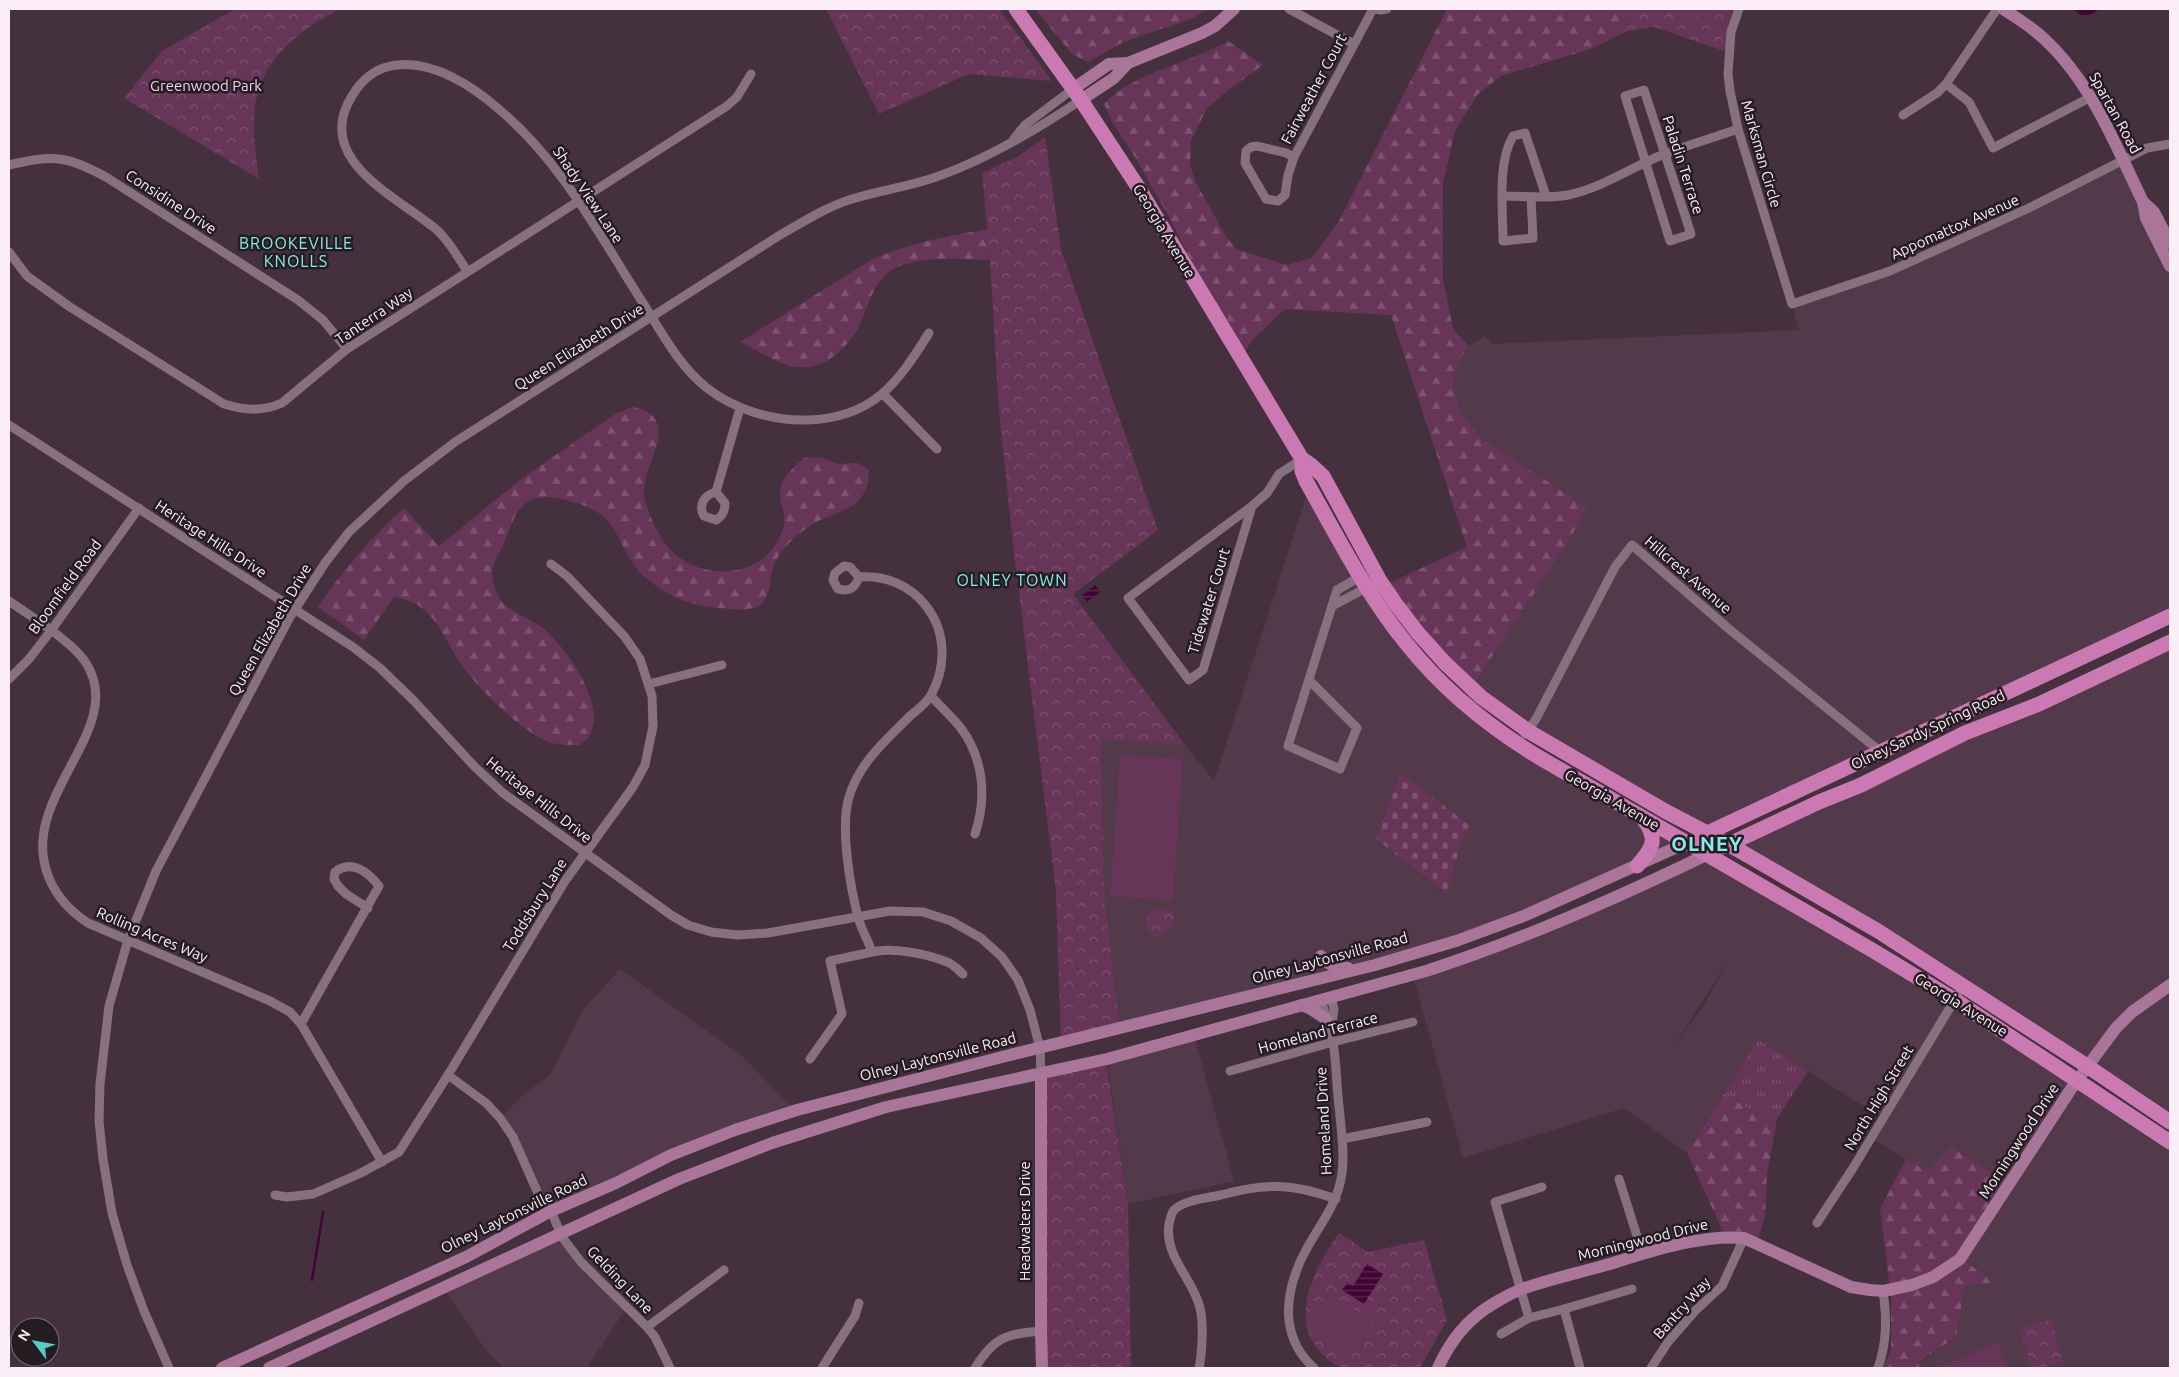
<svg xmlns="http://www.w3.org/2000/svg" width="2179" height="1377" viewBox="0 0 2179 1377" font-family="Ubuntu,sans-serif">
	<defs>
		<pattern id="grass-tufts" width="24" height="20" patternUnits="userSpaceOnUse" patternTransform="scale(1.25)"><rect width="24" height="20" fill="#673558"/><path d="M3 7l-1-3M5 7V3M7 7l1-3M15 17l-1-3M17 17v-4M19 17l1-3" fill="none" stroke="#7e5371"/></pattern>
		<pattern id="forest-firs" width="22" height="20" patternUnits="userSpaceOnUse" patternTransform="scale(1.25)"><rect width="22" height="20" fill="#673558"/><path d="M5 1l3.5 6h-7zM16 11l3.5 6h-7z" fill="#7e5371"/></pattern>
		<pattern id="cemetery-stones" width="16" height="16" patternUnits="userSpaceOnUse" patternTransform="scale(1.25)"><rect width="16" height="16" fill="#673558"/><path d="M2 7V4a2 2 0 0 1 4 0v3zM10 15v-3a2 2 0 0 1 4 0v3z" fill="#7e5371"/></pattern>
		<pattern id="park-crowns" width="20" height="18" patternUnits="userSpaceOnUse" patternTransform="scale(1.25)"><rect width="20" height="18" fill="#673558"/><path d="M2 6a3 3 0 1 1 6 0M12 15a3 3 0 1 1 6 0" fill="none" stroke="#7e5371"/></pattern>
		<pattern id="water-rules" width="6" height="5" patternUnits="userSpaceOnUse" patternTransform="scale(1.25)"><rect width="6" height="5" fill="#420434"/><path d="M0 2.5h6" fill="none" stroke="#5e2952"/></pattern>
	</defs>
	<rect width="100%" height="100%" fill="#44313d"/>
	<!-- built -->
	<g fill="#523a4a" fill-rule="evenodd">
		<polygon points="2123,161 2170,254 2170,617 1708,834 1471,688 1558,558 1588,508 1483,439 1461,413 1453,386 1458,361 1469,346 1485,336 1491,344 1799,330 1792,304 1890,271"/>
		<path d="M1307,494L1362,590L1471,711L1686,843L1500,926L1120,1029L1104,892L1101,740L1185,745L1214,781ZM1400,774L1471,826L1462,841L1445,894L1376,839Z"/>
		<polygon points="2170,642 2170,1122 1728,844"/>
		<path d="M1706,855L1781,898L2170,1142V1368H1922L1920,1362L1956,1337L1965,1286L1960,1259L2010,1185L1951,1146L1928,1173L1870,1137L1882,1118L1758,1039L1687,1153L1624,1108L1463,1158L1413,975ZM1727,963L1707,1000L1677,1042V1041Z"/>
		<polygon points="620,969 741,1055 781,1096 797,1110 551,1211 500,1118 523,1095 550,1075 582,1011"/>
		<polygon points="1194,1036 1234,1181 1128,1204 1107,1059"/>
		<polygon points="560,1233 627,1307 587,1368 504,1368 489,1354 443,1288"/>
	</g>
	<!-- grass -->
	<polygon fill="url(#grass-tufts)" points="1758,1039 1808,1071 1777,1119 1776,1125 1724,1094"/>
	<!-- forest -->
	<g fill="url(#forest-firs)">
		<path d="M1035,9L1186,10L1209,9C1184,25 1157,29 1129,40C1115,46 1102,54 1088,62L1072,54Z"/>
		<path d="M1447,9H1633L1627,31L1591,49L1501,76L1478,94L1455,131L1443,183V279L1453,329L1469,346L1458,361L1453,386L1461,413L1483,439L1588,508L1558,558L1471,688L1383,586L1467,547L1391,315L1285,309L1252,340L1241,359L1168,215L1135,157L1112,122L1104,104C1132,73 1191,63 1228,41L1263,65L1227,91L1207,108L1191,141L1190,165L1195,181L1227,238L1236,249L1287,265L1312,258L1339,221Z"/>
		<path d="M988,229L990,260C960,259 923,255 895,268C877,277 871,298 864,315C854,342 828,371 796,367C776,364 758,350 740,342L871,260C908,243 948,236 988,229Z"/>
		<path d="M633,407C642,409 653,412 657,423C665,446 639,474 645,500C650,519 663,547 680,558C704,575 742,577 765,557C776,547 787,529 784,513C782,505 778,496 781,487C784,475 795,466 804,458L821,457L837,464L858,463L869,470C869,514 834,508 807,528C794,537 778,552 773,568C769,581 772,598 758,606C747,612 732,609 721,608C694,607 667,596 647,579C629,565 624,544 611,525C602,511 582,504 566,500C553,497 540,495 528,502C515,509 511,527 505,540C502,549 493,562 492,572C492,579 496,596 501,601C509,610 532,620 543,628C566,647 610,708 588,738C585,741 582,743 579,745C570,745 561,745 552,743C523,734 479,689 461,664C441,635 434,602 394,597L364,640L318,607C343,570 371,538 404,508L439,546L525,476L617,413Z"/>
		<polygon points="1724,1094 1776,1125 1767,1174 1765,1217 1757,1243 1725,1236 1687,1153"/>
		<polygon points="1951,1146 2010,1185 1961,1259 1994,1282 1965,1286 1956,1337 1920,1361 1922,1368 1883,1368 1891,1349 1891,1297 1880,1209 1906,1159 1928,1172"/>
	</g>
	<!-- cemetery -->
	<polygon fill="url(#cemetery-stones)" points="1400,773 1471,826 1462,841 1446,894 1376,839"/>
	<!-- park -->
	<g fill="url(#park-crowns)">
		<path d="M235,9H340C293,34 255,64 254,121C253,140 257,160 259,179L124,98L162,51Z"/>
		<polygon points="826,9 999,9 1052,81 969,74 879,114"/>
		<polygon points="1633,9 1739,9 1730,53 1654,27 1627,31"/>
		<polygon points="1045,137 1061,249 1158,530 1073,594 1185,745 1101,740 1104,892 1120,1029 1061,1042 1056,891 1014,553 999,411 990,260 982,173 1017,157"/>
		<polygon points="1168,909 1173,912 1176,925 1155,937 1147,930 1146,920 1149,910"/>
		<polygon points="1106,1060 1128,1204 1131,1368 1042,1368 1041,1075"/>
		<path d="M1339,1233L1368,1252L1424,1240L1447,1320L1420,1368C1398,1368 1364,1372 1344,1368C1336,1367 1327,1359 1322,1354C1287,1318 1315,1268 1339,1233Z"/>
		<polygon points="2051,1319 2063,1361 2042,1368 2032,1368 2019,1329"/>
	</g>
	<!-- pitch -->
	<g fill="#673558">
		<polygon points="1683,9 1699,9 1696,21 1681,17"/>
		<polygon points="1120,755 1183,759 1173,901 1110,896"/>
		<polygon points="1331,1295 1373,1321 1352,1354 1311,1328"/>
		<polygon points="1999,1342 2008,1368 1940,1368 1940,1366"/>
	</g>
	<!-- water -->
	<g fill="url(#water-rules)">
		<path d="M2074,9H2100C2090,16 2082,19 2074,9Z"/>
		<polygon points="1095,585 1100,592 1087,602 1082,595"/>
		<polygon points="1367,1264 1383,1274 1364,1304 1342,1290 1347,1283 1353,1286"/>
	</g>
	<g fill="none" stroke-linecap="round" stroke-linejoin="round">
		<!-- stream -->
		<polyline stroke="#420434" stroke-width="2.5" points="312,1280 323,1212"/>
		<!-- street -->
		<g stroke="#87717f" stroke-width="9">
			<polyline points="1289,9 1354,44"/>
			<polyline points="1375,9 1381,10 1387,9"/>
			<polyline points="1739,9 1731,32 1728,74 1730,91 1738,129 1792,304 1890,271 2029,208 2147,148 2170,144"/>
			<polyline points="1946,84 1969,102 1993,148 2091,97"/>
			<polygon points="1644,90 1691,234 1670,241 1625,96"/>
			<polyline points="1903,115 1937,93 1946,84 1997,9"/>
			<polyline points="1013,140 1025,125 1073,89"/>
			<polyline points="1294,157 1288,175 1285,195 1278,201 1266,199 1245,163 1246,151 1251,147 1257,146 1286,153 1294,157 1373,9"/>
			<path d="M9,165C54,155 65,155 106,177L298,300L323,320L347,349"/>
			<path d="M1503,196C1524,196 1547,199 1568,195C1602,188 1630,168 1662,155C1687,145 1713,138 1738,129"/>
			<path d="M1531,197L1533,238L1503,241C1503,210 1497,163 1513,136L1525,133L1546,196"/>
			<path d="M9,252L27,276L70,307L224,404C244,410 262,412 282,403L347,349L727,106L737,97L751,74"/>
			<path d="M467,271C458,257 449,241 437,230C398,197 312,160 352,96C362,79 377,67 397,65C435,61 474,87 501,111C562,163 600,236 643,303C662,333 679,366 707,388C735,410 773,421 807,420C873,418 897,384 929,333"/>
			<polyline points="883,394 937,449"/>
			<polyline points="9,425 353,647 380,668 414,701 475,767 503,793 671,915 688,925 711,932 738,935 768,933 890,911 923,912 951,921 981,938 1002,957 1018,980 1030,1010 1040,1048 1041,1075"/>
			<path d="M716,492C704,495 698,505 704,516L716,520C723,516 725,511 725,503L716,492L740,408"/>
			<polyline points="1252,506 1203,670 1189,680 1128,598 1252,506 1267,493 1279,474 1302,459"/>
			<path d="M9,601C30,616 73,642 86,663C129,730 15,798 49,878C57,897 71,912 88,923L270,1001L290,1012L301,1024L382,1162"/>
			<polyline points="1332,606 1370,586"/>
			<polyline points="9,679 29,659 50,632 139,508"/>
			<polyline points="1309,680 1357,728 1340,769 1288,746 1337,590 1363,575"/>
			<polyline points="649,684 722,665"/>
			<path d="M931,696C940,706 951,716 960,727C984,758 987,798 975,834"/>
			<polyline points="1525,734 1536,719 1615,567 1632,545 1729,629 1881,752"/>
			<path d="M872,952C893,947 927,954 947,962C953,964 958,970 963,974"/>
			<polyline points="1331,997 1334,1009 1331,1030"/>
			<path d="M301,1024L379,886C368,872 352,859 335,872L334,879L338,886L346,894L368,908"/>
			<path d="M810,1059L842,1014L830,961L872,952C868,940 861,929 858,917C850,886 840,827 849,797C859,763 886,740 910,716C917,710 927,703 931,695C947,666 946,631 926,606C910,585 885,575 859,577C855,588 850,592 838,589L833,580L835,573L844,566L850,567L859,577"/>
			<polyline points="1230,1071 1333,1042 1413,1022"/>
			<polyline points="448,1075 486,1103 500,1118 513,1137 540,1198 551,1211 562,1237 581,1262 647,1327 655,1337 670,1368"/>
			<polyline points="1342,1139 1427,1122"/>
			<polyline points="1619,1179 1643,1255"/>
			<polyline points="1542,1187 1495,1202 1529,1318 1564,1309 1580,1368"/>
			<polyline points="275,1195 287,1197 313,1194 361,1173 399,1152 448,1075 565,881 633,787 645,765 653,726 652,696 640,659 625,637 567,576 551,564"/>
			<polyline points="1817,1223 1853,1168 1963,986"/>
			<polyline points="1564,1309 1632,1289"/>
			<polyline points="647,1327 724,1270"/>
			<polyline points="1501,1334 1529,1318"/>
			<path d="M169,1368L144,1311L127,1265L112,1213L103,1159L99,1121L100,1084L109,1006L128,940L156,871L290,617L325,563L349,532L404,481L455,442L780,235C803,222 826,207 852,199C878,191 906,187 933,178C984,161 1036,130 1081,100"/>
			<polyline points="822,1368 855,1316 859,1303"/>
			<path d="M975,1368C994,1337 1006,1334 1041,1331"/>
			<path d="M1199,1368C1202,1353 1204,1323 1200,1308C1193,1278 1164,1257 1169,1224C1170,1220 1171,1214 1174,1210C1184,1200 1207,1198 1221,1195C1265,1183 1292,1183 1336,1199"/>
			<path d="M1314,1368C1284,1341 1283,1304 1298,1267C1309,1237 1335,1212 1341,1179C1346,1155 1340,1121 1338,1096C1336,1075 1336,1052 1331,1032C1328,1021 1324,1011 1321,999"/>
			<polyline points="1651,1368 1668,1342 1695,1311 1722,1286 1744,1238"/>
			<path d="M1878,1368C1887,1342 1887,1318 1883,1291"/>
		</g>
		<!-- secondary -->
		<g stroke="#a97598" stroke-width="12">
			<path d="M2003,9C2014,16 2025,23 2035,31C2088,74 2114,142 2143,202L2146,218L2170,266"/>
			<polyline points="1073,89 1109,64 1128,63 1202,33 1215,26 1234,9"/>
			<polyline points="1081,100 1114,78 1128,63"/>
			<polyline points="2143,202 2154,212 2170,243"/>
			<path d="M1321,956C1329,966 1336,967 1348,968"/>
			<polyline points="1301,1005 1311,1009 1326,1019"/>
			<polyline points="1041,1075 1041,1331 1042,1368"/>
			<polyline points="222,1368 466,1257 551,1211 616,1183 671,1155 735,1130 797,1110 1002,1057 1375,965 1456,941 1526,915 1686,843"/>
			<path d="M269,1368L679,1179L772,1143L886,1107L1107,1059L1426,971C1522,940 1615,899 1706,855"/>
			<path d="M1438,1368C1447,1348 1459,1330 1476,1316C1486,1307 1509,1294 1522,1289C1547,1280 1574,1274 1599,1267C1644,1254 1697,1234 1744,1238L1851,1287L1870,1290L1883,1291L1912,1285L1933,1277L1960,1259L2073,1086L2116,1028L2132,1012L2170,985"/>
		</g>
		<!-- primary -->
		<g stroke="#cb79b2" stroke-width="15">
			<polyline points="1016,9 1081,100 1138,187 1302,459 1311,465 1323,476 1380,581 1395,603 1418,633 1445,663 1481,697 1528,731 1552,745 1665,811 1728,844 1878,931 2087,1066 2170,1122"/>
			<path d="M1302,459V471L1306,481C1337,536 1366,594 1406,643C1444,691 1490,728 1542,759L1872,950L1955,1000L2170,1142"/>
			<polyline points="1701,836 2170,616"/>
			<polyline points="1723,847 1819,802 1861,785 1965,733 2039,704 2170,642"/>
			<path d="M1637,866C1652,849 1659,840 1644,820"/>
		</g>
	</g>
	<g text-anchor="middle" stroke-width="5" stroke-linejoin="round" paint-order="stroke">
		<!-- park labels -->
		<g font-size="15" fill="#f7d0e9" stroke="#251c22">
			<text x="206" y="91">Greenwood Park</text>
		</g>
		<!-- street labels -->
		<g font-size="15" fill="#fbeef6" stroke="#251c22">
			<text transform="translate(1314 89) rotate(-62)" y="5">Fairweather Court</text>
			<text transform="translate(2115 113) rotate(61)" y="5">Spartan Road</text>
			<text transform="translate(1761 154) rotate(74)" y="5">Marksman Circle</text>
			<text transform="translate(1683 165) rotate(72)" y="5">Paladin Terrace</text>
			<text transform="translate(588 195) rotate(56)" y="5">Shady View Lane</text>
			<text transform="translate(171 202) rotate(33)" y="5">Considine Drive</text>
			<text transform="translate(1955 227) rotate(-24)" y="5">Appomattox Avenue</text>
			<text transform="translate(1164 231) rotate(59)" y="5">Georgia Avenue</text>
			<text transform="translate(374 316) rotate(-34)" y="5">Tanterra Way</text>
			<text transform="translate(579 347) rotate(-32)" y="5">Queen Elizabeth Drive</text>
			<text transform="translate(211 539) rotate(33)" y="5">Heritage Hills Drive</text>
			<text transform="translate(1688 575) rotate(41)" y="5">Hillcrest Avenue</text>
			<text transform="translate(65 587) rotate(-54)" y="5">Bloomfield Road</text>
			<text transform="translate(1209 601) rotate(-73)" y="5">Tidewater Court</text>
			<text transform="translate(270 630) rotate(-60)" y="5">Queen Elizabeth Drive</text>
			<text transform="translate(1928 730) rotate(-25)" y="5">Olney Sandy Spring Road</text>
			<text transform="translate(539 800) rotate(38)" y="5">Heritage Hills Drive</text>
			<text transform="translate(1612 800) rotate(30)" y="5">Georgia Avenue</text>
			<text transform="translate(535 905) rotate(-58)" y="5">Toddsbury Lane</text>
			<text transform="translate(152 935) rotate(23)" y="5">Rolling Acres Way</text>
			<text transform="translate(1330 958) rotate(-15)" y="5">Olney Laytonsville Road</text>
			<text transform="translate(1961 1005) rotate(32)" y="5">Georgia Avenue</text>
			<text transform="translate(1318 1033) rotate(-15)" y="5">Homeland Terrace</text>
			<text transform="translate(938 1057) rotate(-14)" y="5">Olney Laytonsville Road</text>
			<text transform="translate(1879 1098) rotate(-59)" y="5">North High Street</text>
			<text transform="translate(1324 1121) rotate(-93)" y="5">Homeland Drive</text>
			<text transform="translate(2019 1141) rotate(-57)" y="5">Morningwood Drive</text>
			<text transform="translate(514 1214) rotate(-26)" y="5">Olney Laytonsville Road</text>
			<text transform="translate(1025 1221) rotate(-90)" y="5">Headwaters Drive</text>
			<text transform="translate(1643 1240) rotate(-14)" y="5">Morningwood Drive</text>
			<text transform="translate(620 1280) rotate(46)" y="5">Gelding Lane</text>
			<text transform="translate(1682 1308) rotate(-48)" y="5">Bantry Way</text>
		</g>
		<!-- neighbourhood labels -->
		<g font-size="16" letter-spacing="1" fill="#83eee7" stroke="#251c22">
			<text x="296" y="249">BROOKEVILLE<tspan x="296" dy="18">KNOLLS</tspan></text>
			<text x="1012" y="586">OLNEY TOWN</text>
		</g>
		<!-- district labels -->
		<g font-size="20" font-weight="bold" letter-spacing="1" fill="#83eee7" stroke="#251c22">
			<text x="1707" y="851">OLNEY</text>
		</g>
	</g>
	<!-- border -->
	<rect width="2179" height="1377" fill="none" stroke="#fbeef6" stroke-width="20"/>
	<!-- north arrow -->
	<g transform="translate(35 1342) rotate(302)"><circle r="24" fill="#251c22" stroke="#7b7077"/>
	<path d="M0-4L9 19L0 12L-9 19Z" fill="#54cdc7"/>
	<text y="-8" font-size="14" font-weight="bold" text-anchor="middle" fill="#fbeef6">N</text>
	</g>
</svg>
